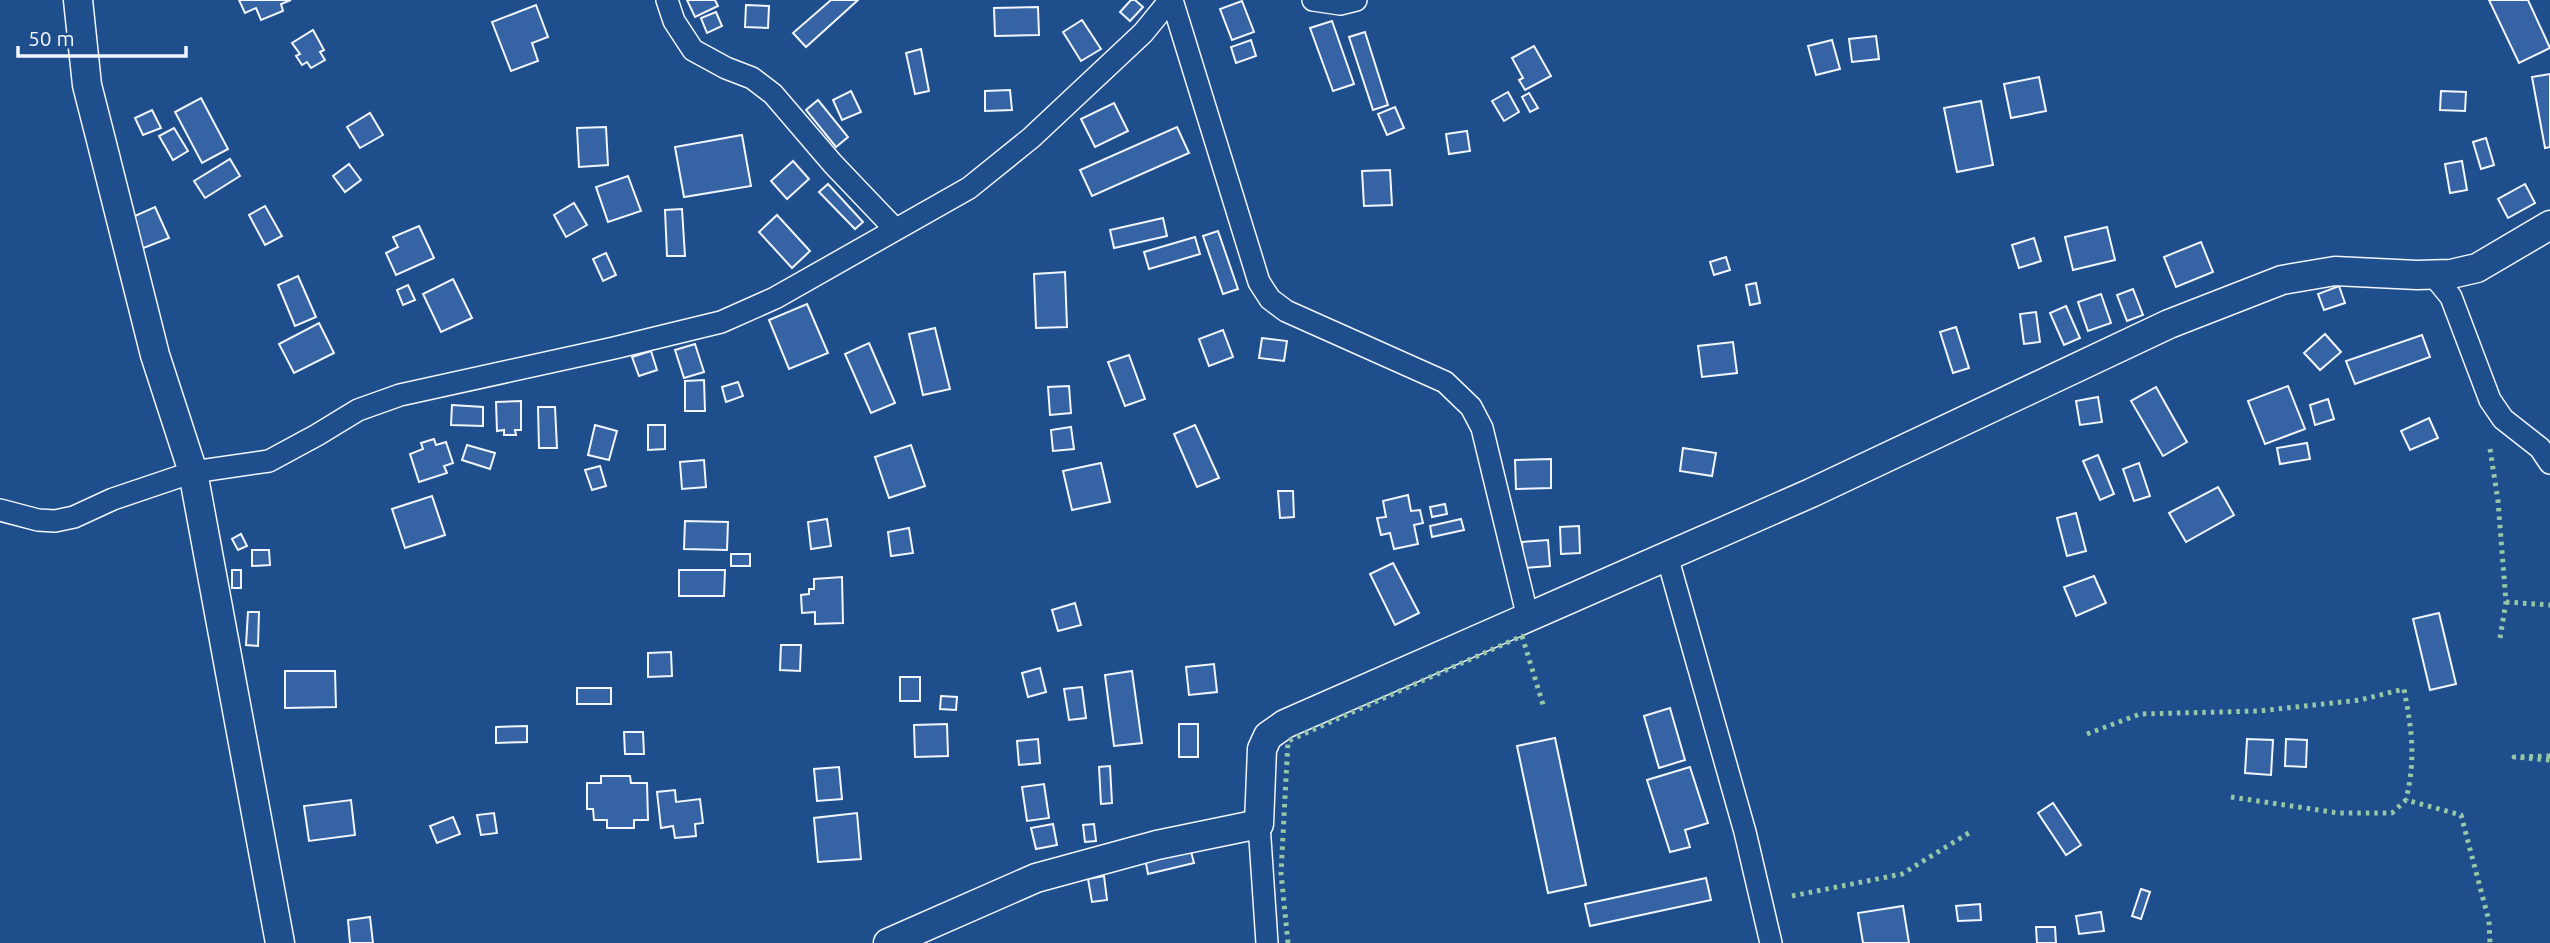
<svg xmlns="http://www.w3.org/2000/svg" width="2550" height="943" viewBox="0 0 2550 943" font-family="Ubuntu,sans-serif">
	<rect width="100%" height="100%" fill="#1f4e8c"/>
	<!-- building -->
	<g fill="#3563a3" stroke="#f2f6ff" stroke-width="2">
		<polygon points="239,0 291,0 281,4 283,11 261,20 256,8 245,13"/>
		<polygon points="687,0 715,0 718,6 695,17"/>
		<polygon points="831,0 858,0 806,47 793,33"/>
		<polygon points="1131,0 1135,0 1143,7 1130,21 1120,12"/>
		<polygon points="2489,0 2528,0 2550,48 2519,63"/>
		<polygon points="1242,1 1254,32 1232,40 1220,9"/>
		<polygon points="536,5 548,37 532,43 538,61 511,71 492,22"/>
		<polygon points="746,5 769,6 768,28 745,27"/>
		<polygon points="1038,7 1039,35 995,36 994,8"/>
		<polygon points="716,12 722,26 707,33 701,18"/>
		<polygon points="1082,20 1101,49 1081,61 1063,32"/>
		<polygon points="1332,21 1354,84 1333,91 1310,28"/>
		<polygon points="313,30 324,50 320,52 325,60 311,68 307,62 302,65 296,56 300,54 292,43"/>
		<polygon points="1365,32 1388,105 1373,110 1349,37"/>
		<polygon points="1876,36 1879,59 1852,62 1849,39"/>
		<polygon points="1251,40 1256,56 1236,63 1231,47"/>
		<polygon points="1832,40 1840,69 1816,75 1808,46"/>
		<polygon points="1534,46 1551,76 1525,90 1519,80 1523,78 1512,58"/>
		<polygon points="921,49 929,91 915,94 906,53"/>
		<polygon points="2550,74 2550,147 2545,148 2532,77"/>
		<polygon points="2039,77 2046,111 2011,118 2004,84"/>
		<polygon points="1010,90 1012,110 985,111 985,91"/>
		<polygon points="851,91 861,112 842,120 833,100"/>
		<polygon points="2441,91 2466,92 2465,111 2440,110"/>
		<polygon points="1508,92 1519,112 1504,121 1492,101"/>
		<polygon points="1529,93 1538,108 1530,112 1522,97"/>
		<polygon points="201,98 228,149 202,163 175,112"/>
		<polygon points="818,100 848,137 836,147 806,110"/>
		<polygon points="1981,101 1993,165 1957,172 1944,108"/>
		<polygon points="1114,103 1128,131 1095,147 1081,119"/>
		<polygon points="1395,107 1404,128 1387,135 1378,114"/>
		<polygon points="152,110 161,128 143,135 135,118"/>
		<polygon points="370,113 383,135 360,148 347,127"/>
		<polygon points="606,127 608,165 579,167 577,128"/>
		<polygon points="1177,127 1189,153 1092,196 1080,170"/>
		<polygon points="174,128 188,151 173,160 159,136"/>
		<polygon points="1467,131 1470,151 1449,154 1446,134"/>
		<polygon points="742,135 751,186 684,197 675,147"/>
		<polygon points="2486,138 2494,165 2481,169 2473,142"/>
		<polygon points="230,159 240,176 205,198 194,181"/>
		<polygon points="793,161 809,179 787,199 771,181"/>
		<polygon points="2462,161 2467,190 2450,193 2445,164"/>
		<polygon points="349,164 361,180 345,192 333,176"/>
		<polygon points="1390,170 1392,205 1364,206 1362,171"/>
		<polygon points="628,176 641,211 608,222 596,187"/>
		<polygon points="828,184 863,222 855,229 819,192"/>
		<polygon points="2525,184 2535,203 2508,218 2498,199"/>
		<polygon points="574,203 587,225 566,237 554,215"/>
		<polygon points="265,206 282,236 265,245 249,215"/>
		<polygon points="155,207 169,238 141,249 128,219"/>
		<polygon points="682,209 685,256 667,256 665,210"/>
		<polygon points="777,215 810,251 792,268 759,232"/>
		<polygon points="1163,218 1167,236 1114,248 1110,230"/>
		<polygon points="419,226 434,258 396,275 386,253 398,247 393,237"/>
		<polygon points="2107,227 2115,260 2073,270 2065,237"/>
		<polygon points="1218,231 1238,289 1223,294 1203,236"/>
		<polygon points="1195,237 1200,254 1149,269 1144,252"/>
		<polygon points="2034,238 2041,261 2019,268 2012,245"/>
		<polygon points="2201,242 2213,272 2176,287 2164,257"/>
		<polygon points="606,253 616,275 603,281 593,259"/>
		<polygon points="1726,257 1730,270 1714,275 1710,262"/>
		<polygon points="1065,272 1067,327 1036,328 1034,274"/>
		<polygon points="298,276 316,317 295,326 278,285"/>
		<polygon points="453,279 472,318 441,332 423,294"/>
		<polygon points="1756,283 1760,303 1750,305 1746,285"/>
		<polygon points="408,285 415,300 403,305 397,290"/>
		<polygon points="2339,286 2345,303 2324,310 2318,294"/>
		<polygon points="2133,289 2143,315 2127,321 2117,295"/>
		<polygon points="2101,294 2111,323 2088,331 2078,302"/>
		<polygon points="807,304 828,353 789,369 769,320"/>
		<polygon points="2066,306 2080,338 2064,345 2050,313"/>
		<polygon points="2036,312 2040,342 2024,344 2020,314"/>
		<polygon points="319,323 334,353 294,373 279,344"/>
		<polygon points="1956,327 1969,368 1953,373 1940,332"/>
		<polygon points="935,328 950,389 923,395 909,334"/>
		<polygon points="1223,330 1233,357 1209,366 1199,339"/>
		<polygon points="2325,334 2341,352 2320,370 2304,353"/>
		<polygon points="2422,335 2430,357 2355,384 2346,361"/>
		<polygon points="1262,338 1287,341 1284,361 1259,358"/>
		<polygon points="1733,342 1737,373 1702,377 1698,346"/>
		<polygon points="869,343 895,403 871,413 845,354"/>
		<polygon points="695,344 704,372 684,378 675,350"/>
		<polygon points="651,351 657,370 639,376 632,357"/>
		<polygon points="1129,355 1145,399 1125,406 1108,362"/>
		<polygon points="704,380 705,411 685,411 685,381"/>
		<polygon points="738,382 743,396 726,402 722,387"/>
		<polygon points="1069,386 1071,413 1050,415 1048,387"/>
		<polygon points="2288,386 2305,429 2265,444 2248,401"/>
		<polygon points="2156,387 2187,442 2163,456 2131,401"/>
		<polygon points="2098,397 2102,422 2080,425 2076,401"/>
		<polygon points="2328,399 2334,419 2315,425 2310,405"/>
		<polygon points="521,401 521,430 515,430 516,435 504,435 504,430 497,431 496,402"/>
		<polygon points="452,405 483,407 483,426 451,425"/>
		<polygon points="538,407 555,407 557,448 539,448"/>
		<polygon points="2429,418 2438,438 2410,450 2401,431"/>
		<polygon points="595,425 617,431 609,460 588,455"/>
		<polygon points="648,425 665,425 665,449 648,450"/>
		<polygon points="1195,425 1219,478 1197,487 1174,434"/>
		<polygon points="1071,427 1074,449 1053,451 1051,430"/>
		<polygon points="434,439 436,445 446,442 453,463 444,466 447,473 419,482 410,454 423,449 421,443"/>
		<polygon points="2307,443 2310,459 2280,464 2277,448"/>
		<polygon points="467,445 495,453 490,469 462,460"/>
		<polygon points="911,445 925,486 889,498 875,457"/>
		<polygon points="1683,448 1716,453 1712,476 1680,471"/>
		<polygon points="2098,455 2114,494 2100,500 2083,461"/>
		<polygon points="1551,459 1551,488 1516,489 1515,460"/>
		<polygon points="704,460 706,487 682,489 680,462"/>
		<polygon points="1101,463 1110,502 1072,510 1063,471"/>
		<polygon points="2139,463 2150,496 2134,501 2123,469"/>
		<polygon points="600,466 606,486 592,490 585,470"/>
		<polygon points="2218,487 2234,515 2186,542 2169,513"/>
		<polygon points="1278,491 1293,491 1294,517 1280,518"/>
		<polygon points="1408,495 1411,511 1420,510 1423,523 1414,525 1418,544 1394,549 1390,533 1381,535 1377,518 1386,517 1383,501"/>
		<polygon points="432,496 445,535 405,548 392,509"/>
		<polygon points="1445,504 1447,514 1432,517 1430,507"/>
		<polygon points="2076,513 2086,551 2067,556 2057,518"/>
		<polygon points="827,519 831,546 811,549 808,522"/>
		<polygon points="1461,519 1464,530 1432,537 1430,526"/>
		<polygon points="685,521 728,522 727,550 684,549"/>
		<polygon points="1579,526 1580,553 1561,554 1560,527"/>
		<polygon points="909,528 913,553 891,556 888,532"/>
		<polygon points="241,534 247,546 238,550 232,539"/>
		<polygon points="1548,540 1550,566 1524,568 1522,542"/>
		<polygon points="252,550 269,550 270,565 252,566"/>
		<rect x="731" y="554" width="19" height="12"/>
		<polygon points="1393,563 1419,613 1395,625 1370,574"/>
		<rect x="232" y="570" width="9" height="18"/>
		<polygon points="679,570 725,570 724,596 679,596"/>
		<polygon points="2094,576 2106,603 2076,616 2064,587"/>
		<polygon points="842,577 843,623 815,624 815,612 802,613 801,595 809,594 809,589 814,589 814,579"/>
		<polygon points="1075,603 1081,625 1058,631 1052,610"/>
		<polygon points="248,612 259,612 258,646 246,645"/>
		<polygon points="2439,613 2456,684 2430,690 2413,619"/>
		<polygon points="781,645 801,645 800,671 780,670"/>
		<polygon points="671,652 672,676 648,677 648,653"/>
		<polygon points="1214,664 1217,692 1189,695 1186,667"/>
		<polygon points="1040,668 1046,692 1028,697 1022,673"/>
		<polygon points="285,671 335,671 336,707 285,708"/>
		<polygon points="1132,671 1142,743 1114,746 1105,675"/>
		<rect x="900" y="677" width="20" height="24"/>
		<polygon points="1082,687 1086,718 1069,720 1064,689"/>
		<rect x="577" y="688" width="34" height="16"/>
		<polygon points="941,696 957,697 956,710 940,709"/>
		<polygon points="1670,708 1685,760 1659,768 1644,716"/>
		<polygon points="947,724 948,756 915,757 914,725"/>
		<rect x="1179" y="724" width="19" height="33"/>
		<polygon points="527,726 527,742 496,743 496,727"/>
		<polygon points="624,732 643,732 644,754 625,754"/>
		<polygon points="1555,738 1586,885 1548,893 1517,746"/>
		<polygon points="1038,739 1040,763 1019,765 1017,741"/>
		<polygon points="2247,739 2273,740 2271,775 2245,773"/>
		<polygon points="2286,739 2307,740 2306,767 2285,766"/>
		<polygon points="1110,766 1112,803 1101,804 1099,767"/>
		<polygon points="839,767 842,799 817,801 814,769"/>
		<polygon points="1690,767 1708,823 1685,830 1690,847 1670,852 1647,780"/>
		<polygon points="601,776 630,776 631,783 647,783 648,820 634,820 634,828 607,828 607,820 594,820 593,809 587,809 587,783 601,783"/>
		<polygon points="1044,784 1049,818 1027,821 1022,787"/>
		<polygon points="675,790 676,802 700,799 703,823 695,824 696,836 675,838 673,826 661,828 657,792"/>
		<polygon points="351,800 355,835 309,841 304,806"/>
		<polygon points="2053,803 2081,845 2066,855 2038,813"/>
		<polygon points="494,813 497,833 481,835 477,815"/>
		<polygon points="857,813 861,859 818,862 814,818"/>
		<polygon points="453,817 460,834 437,843 430,826"/>
		<polygon points="1053,824 1057,845 1036,849 1031,828"/>
		<polygon points="1094,824 1096,841 1085,842 1083,825"/>
		<polygon points="1190,848 1194,863 1148,874 1145,858"/>
		<polygon points="1104,876 1107,900 1092,902 1088,879"/>
		<polygon points="1706,878 1711,900 1590,926 1585,904"/>
		<polygon points="2141,889 2150,892 2141,919 2132,916"/>
		<polygon points="1980,904 1981,920 1958,921 1956,906"/>
		<polygon points="1903,906 1909,943 1863,943 1858,913"/>
		<polygon points="2101,912 2104,931 2079,934 2076,916"/>
		<polygon points="370,917 373,943 350,943 348,920"/>
		<polygon points="2036,927 2055,927 2056,943 2037,943"/>
	</g>
	<g fill="none" stroke-linecap="round" stroke-linejoin="round">
		<!-- street casing -->
		<g stroke="#f2f6ff" stroke-width="24">
			<g id="street">
				<polyline points="667,0 674,21 693,50 726,68 752,78 773,94 833,164 895,229"/>
				<polyline points="1172,0 1259,282 1270,299 1286,311 1445,382 1471,407 1482,428 1528,618"/>
				<polyline points="1313,0 1340,4 1356,0"/>
				<polyline points="2433,275 2451,297 2490,400 2503,419 2540,448 2550,463"/>
				<polyline points="0,510 38,520 55,521 74,517 113,499 193,472 269,461 317,435 358,410 400,395 614,348 721,322 775,298 969,188 1031,138 1143,33 1170,0"/>
				<polyline points="1667,556 1745,832 1771,943"/>
				<polyline points="1259,824 1267,943"/>
			</g>
		</g>
		<!-- secondary casing -->
		<g stroke="#f2f6ff" stroke-width="31">
			<g id="secondary">
				<polyline points="78,0 87,85 101,140 155,355 193,472 280,943"/>
				<polyline points="888,943 1036,878 1157,845 1259,824 1262,749 1268,736 1285,724 1811,493 2169,324 2282,280 2335,271 2417,275 2451,274 2477,268 2550,225"/>
			</g>
		</g>
		<!-- street -->
		<use href="#street" stroke="#1f4e8c" stroke-width="21"/>
		<!-- secondary -->
		<use href="#secondary" stroke="#1f4e8c" stroke-width="28"/>
		<!-- hedge -->
		<g stroke="#97c8a6" stroke-width="5" stroke-dasharray="3.5 5" stroke-linecap="butt">
			<polyline points="2490,449 2498,501 2506,602 2500,638"/>
			<polyline points="2506,602 2550,605"/>
			<path d="M2087,734L2140,714L2259,711L2360,700L2404,689C2412,732 2416,757 2406,800"/>
			<polyline points="2550,756 2514,757 2550,760"/>
			<polyline points="2231,797 2338,813 2392,813 2406,800 2461,815 2489,921 2490,943"/>
			<polyline points="1792,896 1902,874 1972,831"/>
			<polyline points="1288,943 1281,873 1288,741 1522,636 1544,708"/>
		</g>
	</g>
	<!-- scale -->
	<path d="M18 46v10h168v-10" fill="none" stroke="#f2f6ff" stroke-width="3.5"/>
	<text x="28" y="46" font-size="21" fill="#f2f6ff" stroke="#1f4e8c" stroke-width="5" paint-order="stroke">50 m</text>
</svg>
